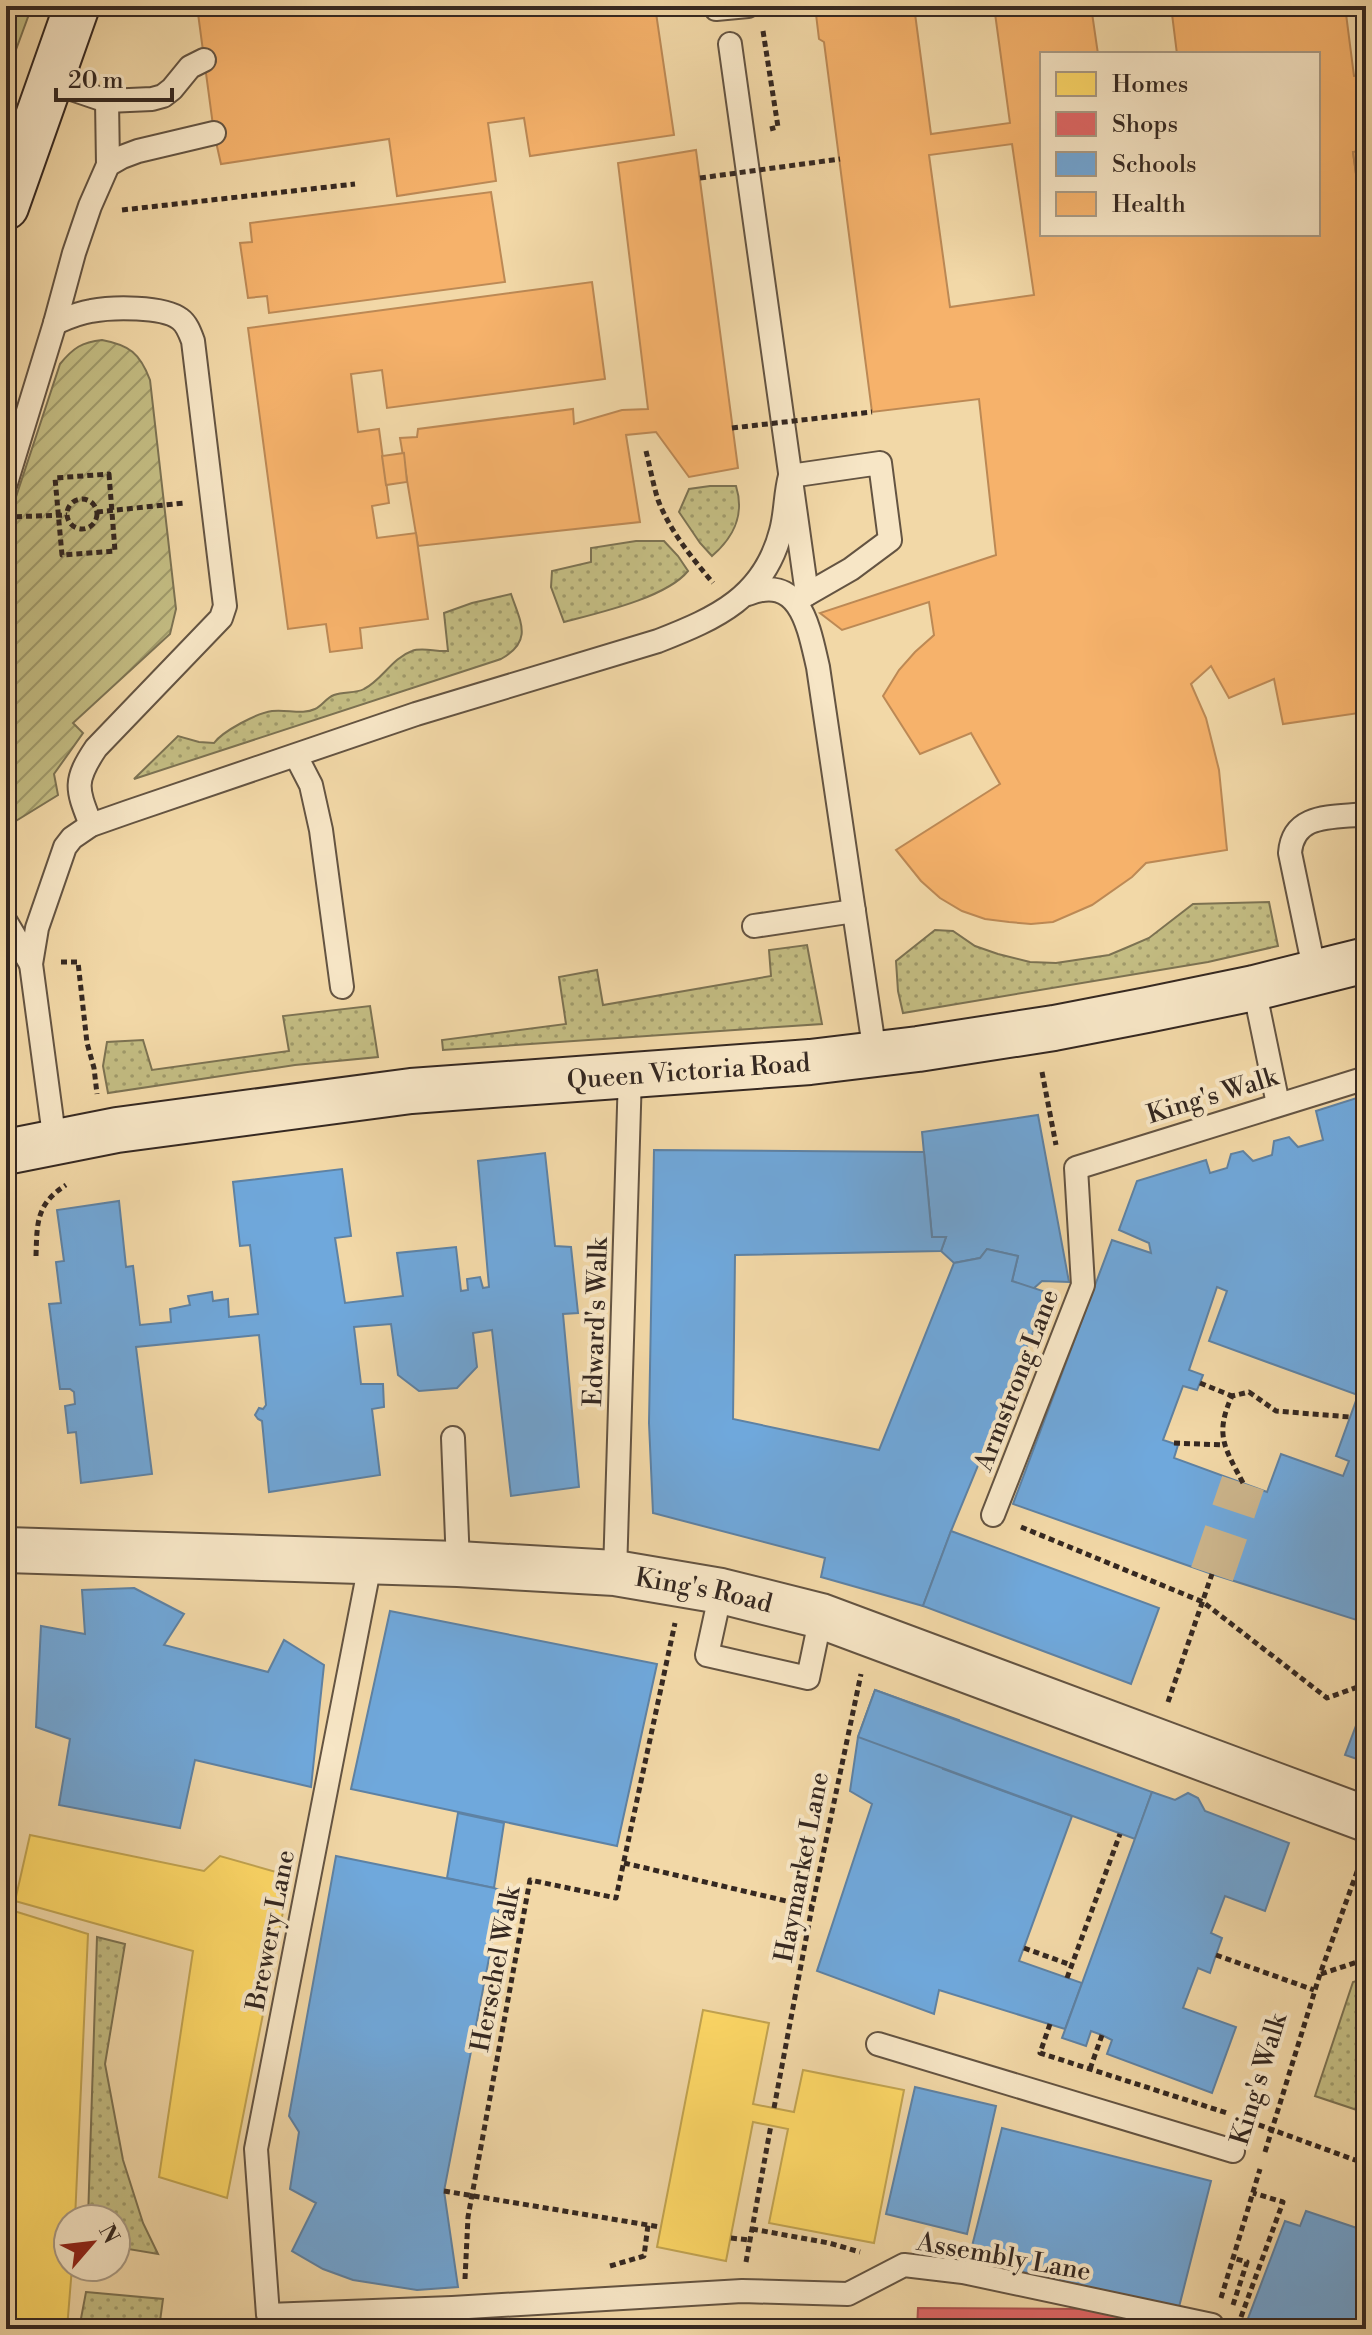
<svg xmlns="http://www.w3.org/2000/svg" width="1372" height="2335" viewBox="0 0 1372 2335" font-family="'Libre Bodoni',serif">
	<defs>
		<pattern id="grass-dots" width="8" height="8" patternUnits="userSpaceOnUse" patternTransform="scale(2)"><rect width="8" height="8" fill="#c3bc82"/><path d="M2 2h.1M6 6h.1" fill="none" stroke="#9f996a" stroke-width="1.8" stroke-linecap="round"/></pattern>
		<pattern id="forest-firs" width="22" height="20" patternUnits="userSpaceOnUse" patternTransform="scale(2)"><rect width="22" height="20" fill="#c3bc82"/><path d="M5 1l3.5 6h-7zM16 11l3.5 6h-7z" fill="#9f996a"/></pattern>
		<pattern id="garden-furrows" width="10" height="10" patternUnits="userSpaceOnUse" patternTransform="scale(2)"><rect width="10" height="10" fill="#c3bc82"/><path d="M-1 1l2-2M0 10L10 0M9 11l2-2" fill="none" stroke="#9f996a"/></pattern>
	</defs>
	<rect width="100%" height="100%" fill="#f2d8a7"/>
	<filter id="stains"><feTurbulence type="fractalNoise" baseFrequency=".0025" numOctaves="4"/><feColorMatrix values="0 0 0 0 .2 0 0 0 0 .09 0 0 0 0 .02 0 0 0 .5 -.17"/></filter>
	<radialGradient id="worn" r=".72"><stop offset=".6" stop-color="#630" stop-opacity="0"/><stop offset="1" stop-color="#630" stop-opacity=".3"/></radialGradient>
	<!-- grass -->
	<g fill="url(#grass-dots)" stroke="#7c7252" stroke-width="2">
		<path d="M710,486H736C745,515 734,537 712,556L700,543L679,512L689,489Z"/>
		<path d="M636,541H664L678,556L688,571C666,598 598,613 564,622L551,587L552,571L591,562V548Z"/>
		<path d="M511,594C521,623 533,641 501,659L134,779L178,736L199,742L214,743C223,731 257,713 272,711C286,709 303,715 315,709C322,706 326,698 334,695C344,691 355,694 364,689C382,680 392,658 412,651C422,647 436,652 448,651L444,613L472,603Z"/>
		<polygon points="1269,902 1278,946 1208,962 903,1013 898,991 896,961 935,930 953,931 975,946 998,954 1030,962 1056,963 1109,955 1128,947 1149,938 1193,904"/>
		<polygon points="807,945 822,1024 443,1050 442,1040 566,1024 559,977 597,970 603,1005 771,976 769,950"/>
		<polygon points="370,1006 378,1057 295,1065 108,1093 103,1066 107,1042 143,1040 152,1070 289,1051 283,1016"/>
		<polygon points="97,1937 125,1944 105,2064 123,2160 143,2223 158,2254 116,2247 116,2219 88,2219"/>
		<polygon points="1366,1978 1366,2113 1315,2096 1353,1982"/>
		<polygon points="86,2292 163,2299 159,2329 79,2329"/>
	</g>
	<!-- forest -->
	<polygon fill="url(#forest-firs)" stroke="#7c7252" stroke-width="2" points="6,6 32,6 6,77"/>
	<!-- garden -->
	<path fill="url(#garden-furrows)" stroke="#7c7252" stroke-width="2" d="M102,340C129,345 140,353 150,380L176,609L170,634L73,723L83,733L54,774L58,795L6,827V527L60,364C73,348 82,342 102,340Z"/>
	<!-- homes -->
	<g fill="#ffd966" stroke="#c2a451" stroke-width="2">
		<polygon points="30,1835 204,1871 220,1856 290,1876 227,2198 159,2177 193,1951 15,1901"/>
		<polygon points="14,1911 88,1934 75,2219 68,2219 68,2267 72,2267 67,2329 6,2329 6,2071"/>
		<polygon points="703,2010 769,2023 753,2104 794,2112 803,2070 904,2090 874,2243 769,2223 788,2129 753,2122 726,2261 657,2247"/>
	</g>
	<!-- shops -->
	<polygon fill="#e06666" stroke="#ad5351" stroke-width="2" points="918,2308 1083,2309 1174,2328 917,2329"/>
	<!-- schools -->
	<g fill="#6fa8dc" stroke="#5e82a4" stroke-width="2" fill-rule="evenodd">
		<path d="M1366,1095V1623L1212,1574L1013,1504L1112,1240L1151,1253L1149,1243L1119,1230L1137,1181L1206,1160L1210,1173L1227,1168L1231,1154L1243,1151L1253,1161L1272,1155L1274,1141L1289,1137L1298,1147L1323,1140L1316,1111ZM1217,1287L1227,1291L1209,1341L1358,1395L1336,1456L1349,1461L1343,1476L1281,1454L1267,1492L1174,1458L1178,1445L1163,1440L1183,1386L1197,1390L1203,1375L1189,1370Z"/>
		<polygon points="1038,1115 1069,1282 1042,1281 1033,1289 1012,1281 1018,1256 987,1249 980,1258 954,1263 941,1251 946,1237 932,1237 922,1132"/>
		<polygon points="654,1150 924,1152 932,1237 946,1237 941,1251 735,1255 733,1419 879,1450 954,1263 980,1258 987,1249 1018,1256 1012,1281 1049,1293 951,1531 923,1606 821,1577 825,1558 653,1513 649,1423"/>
		<polygon points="545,1153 555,1246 571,1247 578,1313 563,1314 579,1487 511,1496 492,1330 473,1333 477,1367 457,1388 419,1391 398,1375 391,1324 354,1327 361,1384 383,1384 384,1407 372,1409 380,1475 269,1492 262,1421 258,1419 255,1415 259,1408 263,1409 266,1405 259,1335 136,1347 152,1474 81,1483 76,1432 68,1433 65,1406 75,1404 74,1392 70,1389 60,1389 49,1304 61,1303 56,1262 64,1261 57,1210 119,1201 126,1267 133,1266 140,1325 171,1322 170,1309 190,1305 188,1296 212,1292 213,1301 228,1299 229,1317 258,1314 250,1245 240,1246 233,1182 342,1169 351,1236 335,1238 345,1303 403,1296 397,1253 456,1247 461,1291 468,1290 467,1279 480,1277 483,1288 489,1287 478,1161"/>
		<polygon points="951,1531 1159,1608 1131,1684 923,1606"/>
		<polygon points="134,1588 184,1614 164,1645 268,1672 284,1640 324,1665 311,1787 195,1760 180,1828 59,1805 70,1739 36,1727 41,1626 85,1634 82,1590"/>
		<polygon points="390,1611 657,1664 617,1846 351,1789"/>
		<polygon points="875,1690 959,1720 943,1769 1072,1816 1019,1961 1082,1983 1065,2029 939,1990 934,2014 817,1971 872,1804 850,1791 858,1737"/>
		<polygon points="875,1690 1152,1792 1135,1839 858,1737"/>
		<polygon points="1366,1699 1366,1762 1345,1755"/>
		<polygon points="1152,1792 1175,1800 1188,1793 1198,1798 1205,1811 1289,1843 1265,1911 1225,1896 1211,1933 1222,1938 1216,1955 1210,1973 1198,1968 1183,2008 1236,2027 1212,2093 1107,2054 1112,2040 1102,2035 1091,2031 1086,2046 1062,2038"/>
		<polygon points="458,1813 504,1823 494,1888 447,1878"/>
		<polygon points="336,1856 494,1888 502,1891 444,2191 458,2287 417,2290 353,2280 323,2269 292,2251 316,2203 290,2189 299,2132 289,2116"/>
		<polygon points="915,2087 996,2106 967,2234 886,2214"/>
		<polygon points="1002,2128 1211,2181 1178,2311 969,2258"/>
		<polygon points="1306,2211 1366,2231 1366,2329 1244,2329 1285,2221 1300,2226"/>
		<polygon points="716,2321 715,2329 620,2329 620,2323"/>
	</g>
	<!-- health -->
	<g fill="#f6b26b" stroke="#bc8955" stroke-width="2" fill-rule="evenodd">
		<polygon points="197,6 655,6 674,135 530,156 524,118 488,123 496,181 397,196 389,139 221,164 214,133"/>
		<path d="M815,6H914L931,134L1010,123L994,6H1091L1098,54H1042V234H1318V54H1177L1171,6H1345L1354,76L1366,75V150L1353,152L1366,246V712L1283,724L1274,679L1229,698L1211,666L1191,684L1206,718L1219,770L1227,850L1146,863L1132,877L1092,905L1053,922L1031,924L1009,922L985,919L962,911L940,898L921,881L896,850L1000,784L971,733L920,754L883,696L899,670L915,652L934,635L929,602L842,630L820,613L996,555L979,399L872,412L824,42L819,39ZM1012,144L1034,295L950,307L929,155Z"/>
		<polygon points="696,150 738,468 689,477 656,432 626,435 640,522 418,546 400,438 417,437 418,429 573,409 574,424 622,410 648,409 618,163"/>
		<polygon points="1366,150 1366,246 1353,152"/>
		<polygon points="491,192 505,282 269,313 267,296 248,298 240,243 252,242 250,223"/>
		<polygon points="592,282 605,379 387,408 382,370 351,374 358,432 379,429 389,503 372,506 377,538 416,533 428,619 360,628 362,648 330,652 326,624 288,629 248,328"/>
		<polygon points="404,453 407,482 386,485 382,456"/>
	</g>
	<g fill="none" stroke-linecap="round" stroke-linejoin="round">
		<!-- street-tunnel -->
		<polyline stroke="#ccb58c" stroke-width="44" stroke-dasharray="44 22" stroke-linecap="butt" points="1212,1574 1243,1483"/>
		<!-- lane casing -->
		<g stroke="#645442" stroke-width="26">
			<g id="lane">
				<polyline points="716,6 716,9 748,6"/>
				<polyline points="730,44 807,594"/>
				<polyline points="51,82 107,101 152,99 163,96 172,89 190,67 204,60"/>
				<polyline points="107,101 108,165"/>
				<path d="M55,323C67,318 78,313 91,311C112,307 163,306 180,319C187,324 190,333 193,341L225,606L221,618L96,748C73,782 77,789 91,825"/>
				<polyline points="790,476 880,463 890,540 851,569 797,600"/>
				<polyline points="6,483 55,323 74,253 90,206 108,165 122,157 138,151 214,133"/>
				<path d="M748,594C801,573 809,629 818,667L875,1054"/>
				<polyline points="296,756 311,785 321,830 342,987"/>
				<polyline points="6,922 31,964"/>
				<polyline points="754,926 854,911"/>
				<path d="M1315,973L1290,853C1293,812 1334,818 1366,814"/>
				<polyline points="1254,988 1278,1104"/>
				<path d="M55,1143L31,964L37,928L65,847L72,838L91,825L128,812L416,714L658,641C717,618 764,597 781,531C786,513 785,494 790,476"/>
				<polyline points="453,1438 458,1564"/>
				<polyline points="993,1515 1083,1285 1076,1168 1366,1078"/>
				<polyline points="371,1559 256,2149 268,2315 452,2308 742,2291 848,2294 904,2265 963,2272 1212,2325"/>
				<polyline points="615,1573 630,1074"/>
				<polyline points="721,1591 707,1655 808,1678 821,1616"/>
				<polyline points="878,2044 1233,2151"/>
			</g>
		</g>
		<!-- street casing -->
		<g stroke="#645442" stroke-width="48">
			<g id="street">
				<path id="s1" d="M6,1550L458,1564L615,1573L721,1591L821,1616L1366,1819"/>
			</g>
		</g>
		<!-- secondary casing -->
		<g stroke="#352821" stroke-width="48">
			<g id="secondary">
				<polyline points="6,207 77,6"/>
				<path id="s2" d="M6,1152L117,1130L411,1091L810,1062L918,1049L1054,1028L1147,1010L1254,988L1366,960"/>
			</g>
		</g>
		<!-- path -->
		<g stroke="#352821" stroke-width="5" stroke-dasharray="6 4" stroke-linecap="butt">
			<polyline points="763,31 778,127 770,129"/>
			<polyline points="122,210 355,184"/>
			<path d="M646,451C650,467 653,484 658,500C670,531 692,558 713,583"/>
			<polygon points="109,474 115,551 62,555 55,478"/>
			<circle cx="82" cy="514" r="15"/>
			<polyline points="97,512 184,503"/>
			<polyline points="6,517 67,515"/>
			<polyline points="61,962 78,962 87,1043 94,1068 97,1094"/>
			<polyline points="1042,1072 1056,1145"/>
			<path d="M36,1256C37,1223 36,1204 66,1185"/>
			<polyline points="1200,1383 1232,1396"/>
			<polyline points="1174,1443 1224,1445"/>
			<path d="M1243,1483C1225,1448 1214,1435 1232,1396L1249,1392L1276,1411L1350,1417"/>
			<polyline points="1021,1527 1203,1602 1327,1698 1366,1684"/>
			<polyline points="1168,1702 1212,1574"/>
			<polyline points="624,1863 812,1907"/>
			<polyline points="1024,1948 1071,1965"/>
			<polyline points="1216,1955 1314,1990"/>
			<polyline points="1321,1974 1366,1959"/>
			<polyline points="1067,1978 1120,1834"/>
			<polyline points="1050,2024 1040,2053 1227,2113"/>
			<polyline points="1090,2069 1102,2035"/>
			<polyline points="774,2108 812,1907 861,1674"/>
			<polyline points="1240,2118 1355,2160 1366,2159"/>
			<polyline points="1265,2152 1320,1974 1362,1858"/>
			<polyline points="444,2191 660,2227"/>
			<polyline points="752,2229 829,2243 860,2252"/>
			<polyline points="731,2238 749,2240"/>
			<polyline points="746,2262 771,2125"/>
			<polyline points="610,2266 644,2256 648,2225"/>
			<polyline points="465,2279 468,2217 530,1880 616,1898 675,1623"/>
			<polyline points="1221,2298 1260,2169"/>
			<polyline points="1233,2305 1247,2262 1233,2258"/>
			<polyline points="1241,2317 1283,2202 1253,2193"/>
		</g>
		<!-- lane -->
		<use href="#lane" stroke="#f7e6c6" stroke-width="22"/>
		<!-- street -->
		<use href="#street" stroke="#f7e6c6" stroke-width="44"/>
		<!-- secondary -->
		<use href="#secondary" stroke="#f7e6c6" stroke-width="44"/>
		<!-- path-bridge -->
		<g stroke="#352821" stroke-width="5" stroke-dasharray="6 4" stroke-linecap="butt">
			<polyline points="700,178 840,159"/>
			<polyline points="732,428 872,412"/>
		</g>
	</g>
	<g text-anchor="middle" stroke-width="8" stroke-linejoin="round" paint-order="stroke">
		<!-- street labels -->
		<g font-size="26" fill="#352821" stroke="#f7e6c6">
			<text dy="9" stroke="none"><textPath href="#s2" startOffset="688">Queen Victoria Road</textPath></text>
			<text transform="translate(1212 1095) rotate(-17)" y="9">King's Walk</text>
			<text transform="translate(595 1322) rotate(-88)" y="9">Edward's Walk</text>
			<text transform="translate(1016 1380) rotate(-69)" y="9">Armstrong Lane</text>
			<text dy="9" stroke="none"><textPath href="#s1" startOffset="700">King's Road</textPath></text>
			<text transform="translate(801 1867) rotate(-79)" y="9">Haymarket Lane</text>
			<text transform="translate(270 1930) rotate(-79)" y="9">Brewery Lane</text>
			<text transform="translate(495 1969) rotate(-79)" y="9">Herschel Walk</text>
			<text transform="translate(1258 2079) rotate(-73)" y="9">King's Walk</text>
			<text transform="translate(1004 2256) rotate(10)" y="9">Assembly Lane</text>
		</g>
	</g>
	<!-- margin -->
	<rect width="1372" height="2335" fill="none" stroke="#f2d8a7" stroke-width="32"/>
	<rect x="8" y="8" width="1356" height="2319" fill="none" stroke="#352821" stroke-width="4"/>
	<rect x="16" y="16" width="1340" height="2303" fill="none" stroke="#352821" stroke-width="2"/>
	<!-- legend -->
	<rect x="1040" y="52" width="280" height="184" fill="#f7e6c6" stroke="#a99a84" stroke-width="2"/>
	<rect x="1056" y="72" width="40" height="24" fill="#ffd966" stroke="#a99a84" stroke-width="2"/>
	<text x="1112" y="92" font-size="24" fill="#352821">Homes</text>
	<rect x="1056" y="112" width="40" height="24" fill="#e06666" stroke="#a99a84" stroke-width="2"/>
	<text x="1112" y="132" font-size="24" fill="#352821">Shops</text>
	<rect x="1056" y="152" width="40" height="24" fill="#6fa8dc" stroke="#a99a84" stroke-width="2"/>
	<text x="1112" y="172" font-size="24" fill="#352821">Schools</text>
	<rect x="1056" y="192" width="40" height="24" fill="#f6b26b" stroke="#a99a84" stroke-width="2"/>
	<text x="1112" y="212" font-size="24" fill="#352821">Health</text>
	<!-- north arrow -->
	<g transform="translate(92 2243) rotate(62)"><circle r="38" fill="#f7e6c6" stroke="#a99a84" stroke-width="2"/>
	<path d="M0-6L14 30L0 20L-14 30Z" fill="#8f2418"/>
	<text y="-12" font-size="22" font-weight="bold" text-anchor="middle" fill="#352821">N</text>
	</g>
	<!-- scale -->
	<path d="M56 88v12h116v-12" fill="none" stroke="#352821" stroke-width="4"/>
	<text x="68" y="88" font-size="24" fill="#352821" stroke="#f7e6c6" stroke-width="6" paint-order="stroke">20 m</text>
	<rect width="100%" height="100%" filter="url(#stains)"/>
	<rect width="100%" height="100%" fill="url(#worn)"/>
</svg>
